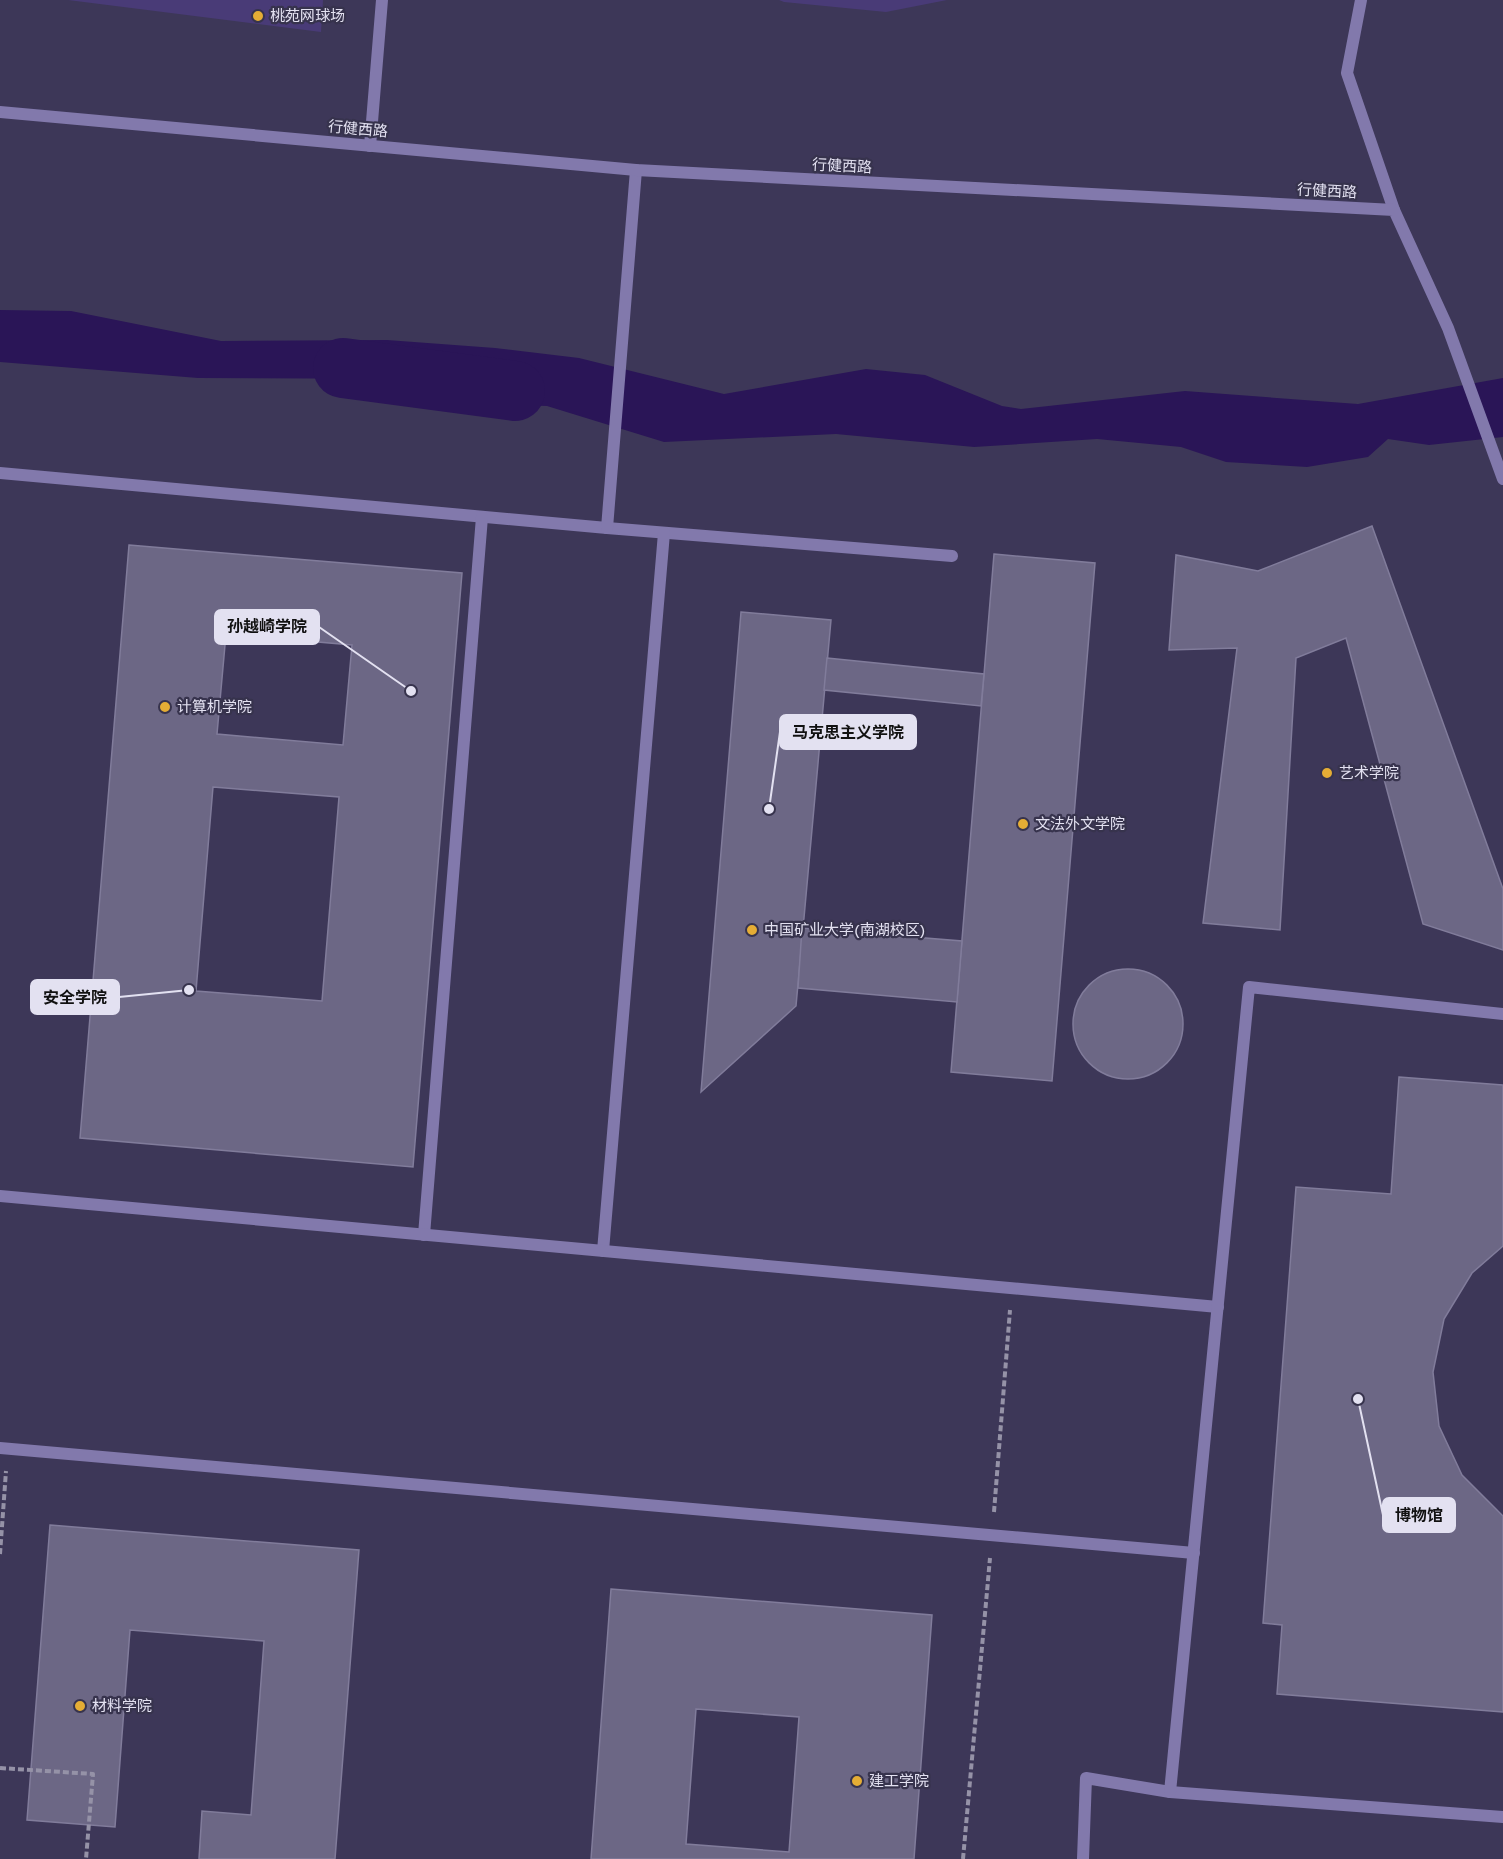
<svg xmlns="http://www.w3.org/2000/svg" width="1503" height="1859" viewBox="0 0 1503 1859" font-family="'Golos Text','Noto Sans SC',sans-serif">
	<rect width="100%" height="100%" fill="#37334d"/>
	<!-- built -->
	<rect fill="#3d3758" x="0" y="0" width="1503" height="1859"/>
	<!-- green -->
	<g fill="#493b77">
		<polygon points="68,0 323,0 321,32"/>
		<polygon points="779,0 947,0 886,12 784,2"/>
	</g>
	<!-- water -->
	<polygon fill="#2a1557" points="0,310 71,311 221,341 387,340 495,348 579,358 724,394 866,369 925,375 1002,406 1021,409 1185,391 1358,404 1503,378 1503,437 1429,445 1388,439 1368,457 1307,467 1226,462 1181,447 1097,439 974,447 836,434 664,442 547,406 486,404 431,379 198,378 0,362"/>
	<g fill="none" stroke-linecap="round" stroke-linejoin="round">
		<!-- river -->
		<polyline stroke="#2a1557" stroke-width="60" points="343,368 515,391"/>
	</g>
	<!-- building -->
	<g fill="#6c6785" stroke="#817c9b" stroke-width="1.5" fill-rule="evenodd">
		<polygon points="1372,526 1503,889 1503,950 1423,924 1346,638 1296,658 1280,930 1203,923 1237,648 1169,650 1176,555 1258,571"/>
		<path d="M129,545L462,573L413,1167L80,1138ZM226,634L352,645L343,745L217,734ZM213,787L339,797L322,1001L196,991Z"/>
		<polygon points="994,554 1095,563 1052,1081 951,1072"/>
		<polygon points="741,612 831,620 796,1006 701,1092"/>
		<polygon points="827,658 984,674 981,706 824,690"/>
		<polygon points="802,928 962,941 957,1002 798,988"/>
		<circle cx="1128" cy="1024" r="55"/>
		<polygon points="1399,1077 1503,1085 1503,1246 1472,1273 1444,1319 1433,1372 1439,1426 1462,1475 1503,1516 1503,1712 1277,1694 1282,1625 1263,1623 1296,1187 1391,1194"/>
		<polygon points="50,1525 359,1550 335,1859 199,1859 202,1811 251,1815 264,1641 130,1630 115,1827 27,1820"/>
		<path d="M611,1589L932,1615L914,1859H591ZM696,1709L799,1717L789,1852L686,1844Z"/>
	</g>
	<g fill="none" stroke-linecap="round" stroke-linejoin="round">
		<!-- path -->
		<g stroke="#9592a7" stroke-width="4" stroke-dasharray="6 3" stroke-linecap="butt">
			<polyline points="994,1512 1010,1310"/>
			<polyline points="0,1554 6,1471"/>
			<polyline points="0,1768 93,1774 86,1859"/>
			<polyline points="963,1859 990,1558"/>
		</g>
		<!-- service -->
		<g stroke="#8279ac" stroke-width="12">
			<polyline points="1361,0 1347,73 1394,210"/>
			<polyline points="370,146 382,0"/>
			<polyline points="0,473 607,528 952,556"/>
			<polyline points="424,1235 482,517"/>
			<polyline points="603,1251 664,533"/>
			<polyline points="1083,1859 1086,1778 1170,1792 1503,1817"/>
		</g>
		<!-- pedestrian -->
		<g stroke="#8279ac" stroke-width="12">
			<polyline points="607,528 636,170"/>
			<polyline points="0,1196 1218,1307"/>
			<polyline points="0,1448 1194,1553"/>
			<polyline points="1170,1792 1249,987 1503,1014"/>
		</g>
		<!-- minor -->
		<polyline stroke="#8279ac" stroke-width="12" points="0,112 636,170 1394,210 1448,328 1503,479"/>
	</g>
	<!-- markers -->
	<g fill="#e5ad35" stroke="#37334d" stroke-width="2">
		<circle cx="258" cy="16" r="6"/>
		<circle cx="165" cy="707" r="6"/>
		<circle cx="1327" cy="773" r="6"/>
		<circle cx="1023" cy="824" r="6"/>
		<circle cx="752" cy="930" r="6"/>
		<circle cx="80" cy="1706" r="6"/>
		<circle cx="857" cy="1781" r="6"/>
	</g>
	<g text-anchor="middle" stroke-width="4.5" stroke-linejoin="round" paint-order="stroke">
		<!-- poi labels -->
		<g font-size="15" fill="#e3e1f1" stroke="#37334d" text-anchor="start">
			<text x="270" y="21">桃苑网球场</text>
			<text x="177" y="712">计算机学院</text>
			<text x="1339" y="778">艺术学院</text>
			<text x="1035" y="829">文法外文学院</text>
			<text x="764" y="935">中国矿业大学(南湖校区)</text>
			<text x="92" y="1711">材料学院</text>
			<text x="869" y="1786">建工学院</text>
		</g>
		<!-- street labels -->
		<g font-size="15" fill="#e3e1f1" stroke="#37334d">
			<text transform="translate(358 129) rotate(5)" y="5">行健西路</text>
			<text transform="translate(842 166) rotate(3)" y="5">行健西路</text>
			<text transform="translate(1327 191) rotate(3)" y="5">行健西路</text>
		</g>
	</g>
	<!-- callouts -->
	<path fill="none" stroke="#e3e1f1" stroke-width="2" d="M411 691L319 627M769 809L780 732M189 990L119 997M1358 1399L1383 1515"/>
	<g fill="#e3e1f1" stroke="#37334d" stroke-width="2">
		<circle cx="411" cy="691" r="6"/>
		<circle cx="769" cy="809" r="6"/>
		<circle cx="189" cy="990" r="6"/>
		<circle cx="1358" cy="1399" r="6"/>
	</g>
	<g fill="#e3e1f1" stroke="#e3e1f1" stroke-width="2">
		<rect x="215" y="610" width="104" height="34" rx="6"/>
		<rect x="780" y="715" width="136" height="34" rx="6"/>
		<rect x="31" y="980" width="88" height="34" rx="6"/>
		<rect x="1383" y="1498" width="72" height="34" rx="6"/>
	</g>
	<g font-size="16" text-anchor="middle" font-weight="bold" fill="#111">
		<text x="267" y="632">孙越崎学院</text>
		<text x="848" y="738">马克思主义学院</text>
		<text x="75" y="1003">安全学院</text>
		<text x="1419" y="1521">博物馆</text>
	</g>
</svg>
